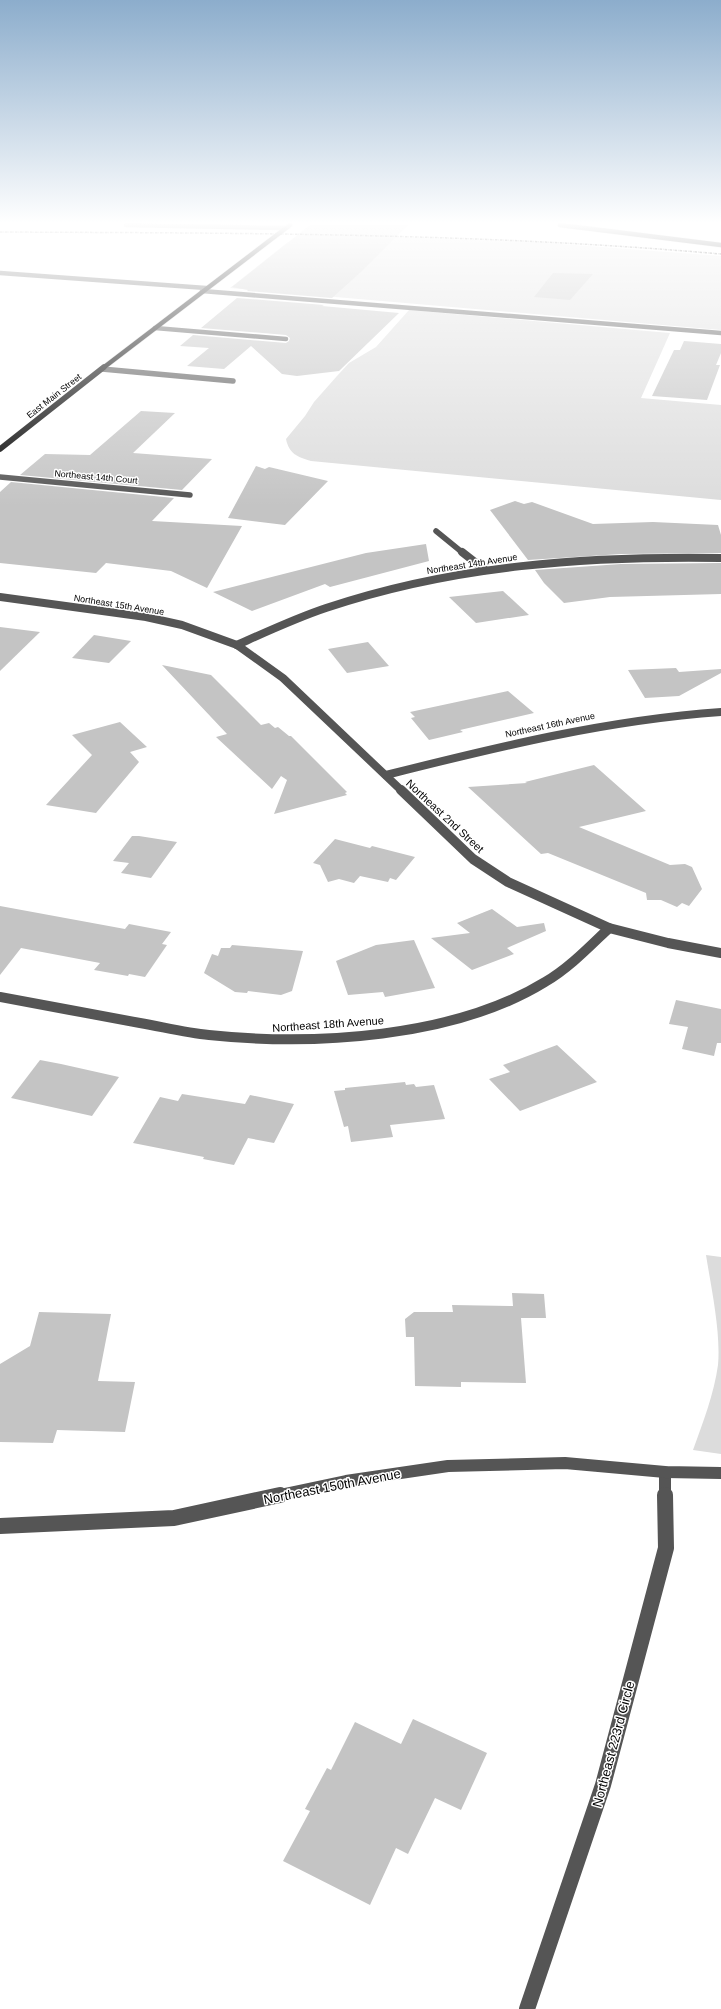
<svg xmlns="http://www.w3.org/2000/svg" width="721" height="2009" viewBox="0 0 721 2009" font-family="Arial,sans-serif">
	<rect width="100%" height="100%" fill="#fff"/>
	<!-- green -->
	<g fill="#dcdcdc">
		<polygon points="360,236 534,242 721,256 721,330 230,288 288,242 333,241"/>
		<path d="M409,310L670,333L641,398L721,405V500L311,461C298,457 289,454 286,439L305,416L314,402L337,376L349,363L376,347Z"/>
		<path d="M706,1255L721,1257V1454L693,1450C703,1422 714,1394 718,1365C721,1332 711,1287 706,1255Z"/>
	</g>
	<!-- building -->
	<g fill="#c4c4c4">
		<polygon points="310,225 408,225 362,271 332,298 247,291 248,290 232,287"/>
		<polygon points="553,273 593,274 570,300 534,297"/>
		<polygon points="237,298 324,305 322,306 399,313 339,371 297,376 282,374 251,346 224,369 187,366 209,348 180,346 193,335 286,343 289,341 290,338 286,335 201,328"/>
		<polygon points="684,341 721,344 721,353 716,365 720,365 707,400 652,396 674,350 680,350"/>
		<polygon points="141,411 175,413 133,453 212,459 182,490 20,475 45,454 90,455"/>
		<polygon points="256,466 265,469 269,467 328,481 285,525 228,518"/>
		<polygon points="11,482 174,498 152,521 242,526 207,588 171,571 106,563 96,573 0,563 0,492"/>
		<polygon points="515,501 524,504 532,502 593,524 653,522 718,525 721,535 721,553 621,554 528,560 490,510"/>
		<polygon points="426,544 429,561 330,587 325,584 252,611 213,592 366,553"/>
		<polygon points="721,563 721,594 610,597 564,603 544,583 535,570 621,564"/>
		<polygon points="503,591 529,615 476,623 449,597"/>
		<polygon points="0,627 40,632 0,671"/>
		<polygon points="94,635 131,641 109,663 72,658"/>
		<polygon points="368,642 389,666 347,673 328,649"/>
		<polygon points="162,665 211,675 261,725 269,723 275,728 278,727 289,736 291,736 347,792 345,793 347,795 274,814 287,780 281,776 272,789 216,737 227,734"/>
		<polygon points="676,668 679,672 721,669 721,673 679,696 645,698 628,670"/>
		<polygon points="508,691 534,713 460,730 463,732 429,740 411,718 415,717 410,712"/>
		<polygon points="120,722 147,747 130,752 139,762 96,813 46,805 92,755 72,735"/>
		<polygon points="594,765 646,811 579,827 670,865 685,864 692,867 702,889 689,906 682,903 677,907 661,900 647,900 646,893 548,853 541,854 468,787 527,783 525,782"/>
		<polygon points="132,836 139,836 177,842 151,878 121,873 129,863 113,861"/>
		<polygon points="335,839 370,848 372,846 415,857 396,880 390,878 388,882 360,876 354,883 339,879 328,882 320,865 313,863"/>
		<polygon points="0,906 125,929 129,924 171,932 162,944 167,945 145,977 129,974 128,976 94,970 100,963 21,948 0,975"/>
		<polygon points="492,909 517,927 544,923 546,931 507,948 514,954 472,970 431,938 470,933 457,923"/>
		<polygon points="414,940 435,988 385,997 383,992 348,995 336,961 376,945"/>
		<polygon points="232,945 303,951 292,991 281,995 248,991 247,993 235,992 204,973 212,954 218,956 221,948 230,948"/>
		<polygon points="676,1000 721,1009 721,1043 717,1043 714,1056 682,1049 688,1027 669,1024"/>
		<polygon points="557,1045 597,1082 520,1111 489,1079 510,1072 503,1065"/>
		<polygon points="40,1060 61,1064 119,1077 92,1116 11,1098"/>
		<polygon points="405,1082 406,1085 414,1084 416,1087 434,1085 445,1119 390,1125 393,1137 351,1142 348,1126 344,1127 334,1091 345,1090 345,1088"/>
		<polygon points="182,1094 245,1104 250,1095 294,1104 274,1143 248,1138 234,1165 203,1159 204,1157 133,1143 160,1097 178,1101"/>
		<polygon points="512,1293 544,1294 546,1318 521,1318 526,1383 461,1382 461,1387 415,1386 414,1337 406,1337 405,1319 414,1312 453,1312 452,1305 513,1306"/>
		<polygon points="39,1312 111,1314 98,1381 135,1382 125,1432 57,1430 53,1443 0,1442 0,1364 30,1346"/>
		<polygon points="413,1719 487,1753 461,1810 435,1798 408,1854 396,1848 370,1905 283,1861 310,1811 305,1809 327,1768 331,1770 355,1722 401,1744"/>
	</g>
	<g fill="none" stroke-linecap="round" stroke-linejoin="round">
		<!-- major-far1 casing -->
		<g stroke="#dbdbdb" stroke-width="5.5">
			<g id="major-far1">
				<polyline points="560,225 721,245"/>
				<polyline points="103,368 290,225"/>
			</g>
		</g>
		<!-- major casing -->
		<g stroke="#dbdbdb" stroke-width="6">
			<polyline id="major" points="0,449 104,367"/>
		</g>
		<!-- path -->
		<polyline stroke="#777" stroke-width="1" stroke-dasharray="0.5 1" stroke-linecap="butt" points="0,232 109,233"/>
		<!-- minor-far5 -->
		<g stroke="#555" stroke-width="4.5">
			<polyline points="126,225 286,228"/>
			<polyline points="0,273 206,288"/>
			<polyline points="202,291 721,333"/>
			<polyline points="155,328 286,339"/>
		</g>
		<!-- minor-far4 -->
		<g stroke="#555" stroke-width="5.5">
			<polyline points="102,369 233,381"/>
			<polyline points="0,477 190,495"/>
			<polyline points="436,531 463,553"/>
		</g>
		<!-- minor-far3 -->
		<g stroke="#555" stroke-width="8">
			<polyline points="462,552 485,570"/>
			<polyline points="0,597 146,617 182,625 237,645 283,678 402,791"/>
			<path d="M237,645C266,632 296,618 326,608C454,565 587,556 721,558"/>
			<path d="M386,775C497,747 607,720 721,712"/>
		</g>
		<!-- minor-far2 -->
		<g stroke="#555" stroke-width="10">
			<polyline points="401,790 473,859 508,882 609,928 668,943 721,953"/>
			<path d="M0,997C47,1006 93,1014 140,1023C163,1027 186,1033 209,1035C314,1046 454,1038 545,982C569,968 589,947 609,928"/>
		</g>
		<!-- minor-far1 -->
		<g stroke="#555" stroke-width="12">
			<polyline points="665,1472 665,1496"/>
			<polyline points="275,1496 346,1481 448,1466 565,1463 665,1472 721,1473"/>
		</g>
		<!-- minor -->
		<g stroke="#555" stroke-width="16">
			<polyline points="0,1526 174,1518 280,1495"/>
			<polyline points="527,2009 603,1785 666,1548 665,1495"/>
		</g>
		<!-- major-far1 -->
		<use href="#major-far1" stroke="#000" stroke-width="4.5"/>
		<!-- major -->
		<use href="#major" stroke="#000" stroke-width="5.5"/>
		<!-- rail -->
		<path stroke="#000" stroke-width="1.5" stroke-dasharray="2.5 1 0.5 1" stroke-linecap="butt" d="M0,232C241,233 481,233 721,254"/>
	</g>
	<!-- sky -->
	<linearGradient id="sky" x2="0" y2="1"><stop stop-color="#8cadcc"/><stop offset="0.44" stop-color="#fff"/><stop offset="1" stop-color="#fff" stop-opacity="0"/></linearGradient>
	<rect width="721" height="506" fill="url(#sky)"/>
	<g text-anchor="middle" stroke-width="3" stroke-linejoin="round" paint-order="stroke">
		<!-- far-street labels -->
		<g font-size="9" fill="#000" stroke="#fff">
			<text transform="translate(54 396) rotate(-38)" y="3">East Main Street</text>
			<text transform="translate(96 477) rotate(5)" y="3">Northeast 14th Court</text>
			<text transform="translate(472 564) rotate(-9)" y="3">Northeast 14th Avenue</text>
			<text transform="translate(119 605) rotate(9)" y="3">Northeast 15th Avenue</text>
			<text transform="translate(550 725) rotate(-12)" y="3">Northeast 16th Avenue</text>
		</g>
		<!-- street labels -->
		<g font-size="11" fill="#000" stroke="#fff">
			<text transform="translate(445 816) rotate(43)" y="4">Northeast 2nd Street</text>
			<text transform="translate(328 1024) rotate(-4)" y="4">Northeast 18th Avenue</text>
		</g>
		<!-- near-street labels -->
		<g font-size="13" fill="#000" stroke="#fff">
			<text transform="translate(332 1486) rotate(-11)" y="5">Northeast 150th Avenue</text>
			<text transform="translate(613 1744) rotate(-75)" y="5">Northeast 223rd Circle</text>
		</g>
	</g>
</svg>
